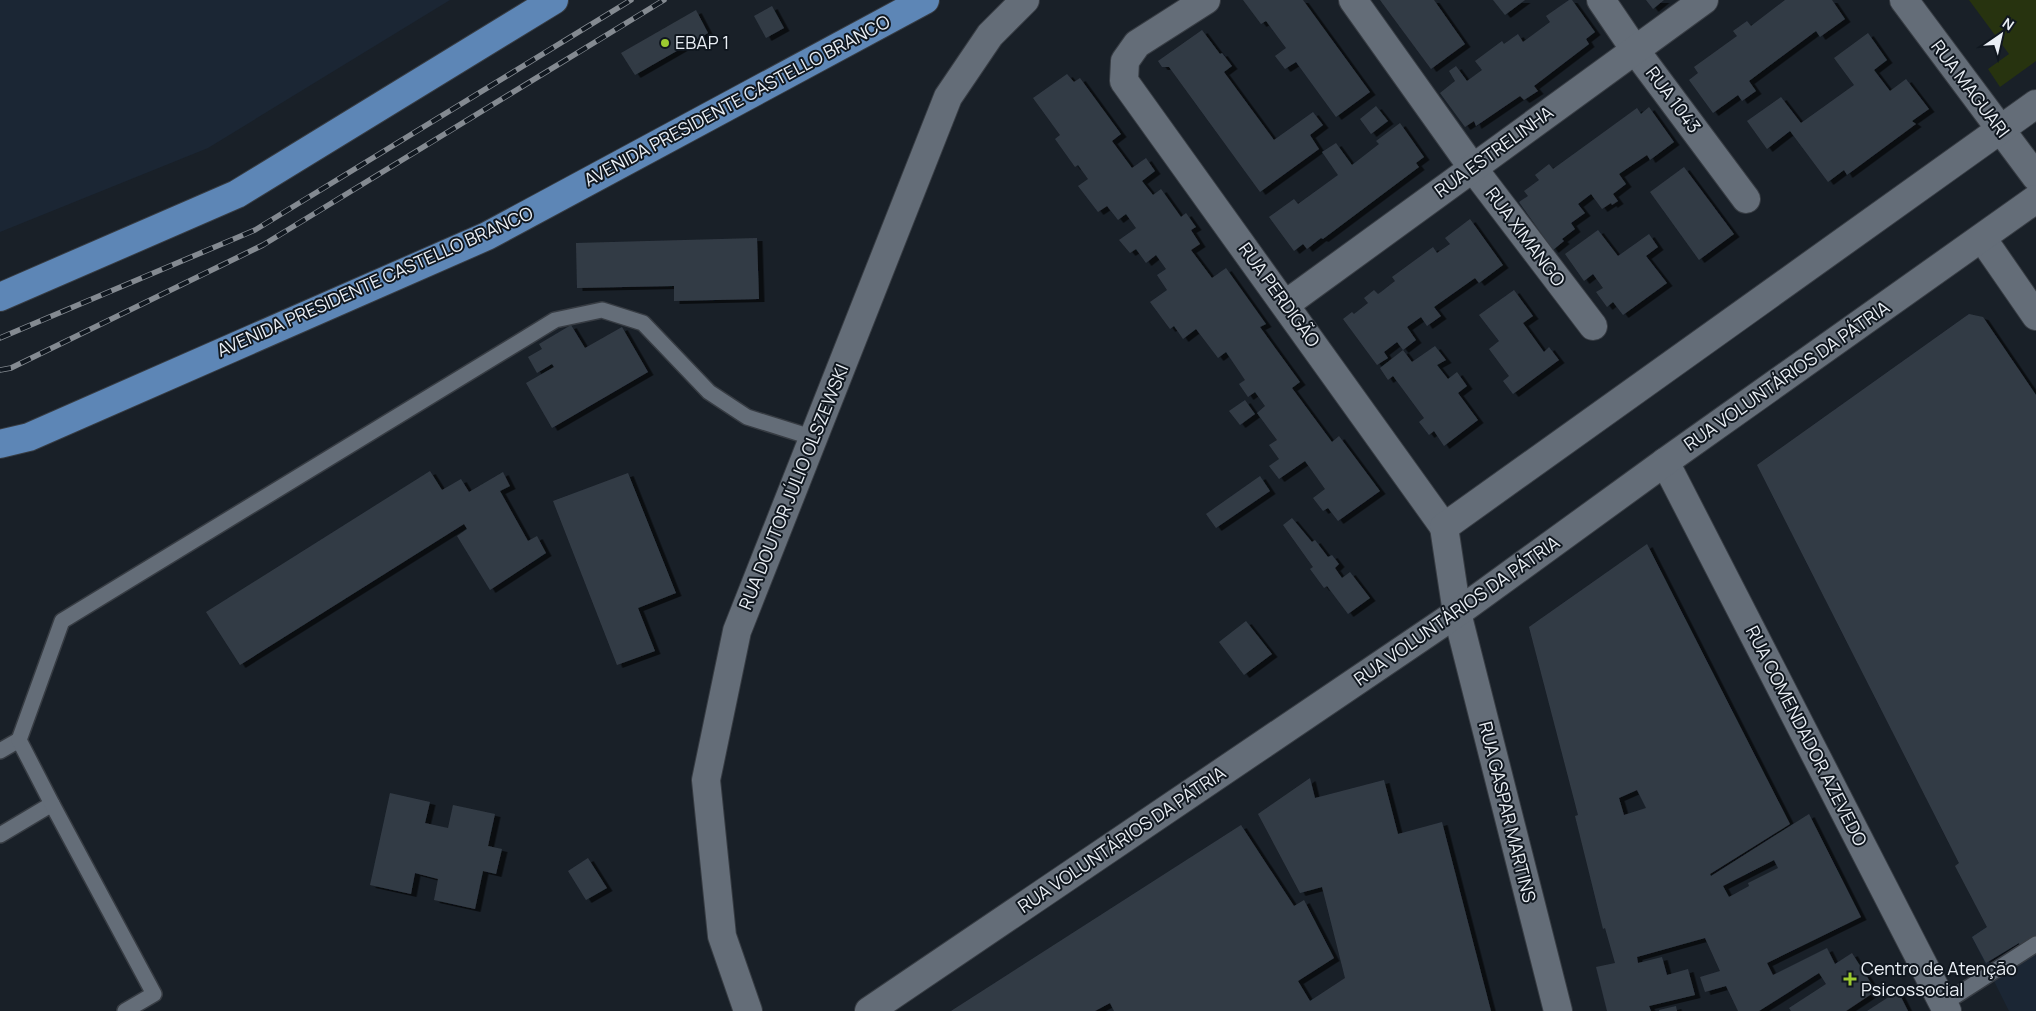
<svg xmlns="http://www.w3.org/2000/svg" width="2036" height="1011" viewBox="0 0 2036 1011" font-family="Manrope,sans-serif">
	<defs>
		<filter id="shadow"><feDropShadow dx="5.5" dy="3" stdDeviation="0" flood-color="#0009"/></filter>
	</defs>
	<rect width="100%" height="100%" fill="#192028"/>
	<!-- built -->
	<g fill="#1b2634">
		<polygon points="0,0 450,0 208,148 0,232"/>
		<polygon points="2036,895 2036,1011 2009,1011 1972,937"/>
	</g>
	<!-- green -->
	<polygon fill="#27330f" points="1969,0 2036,0 2036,61 2000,87 1988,69 2009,54"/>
	<!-- building -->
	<g fill="#333b45" fill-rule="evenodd" filter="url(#shadow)">
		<polygon points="1243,0 1303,0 1370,92 1336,117 1296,62 1285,69 1275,56 1286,48 1266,21 1261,24"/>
		<polygon points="1380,0 1434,0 1465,44 1431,69"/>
		<polygon points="1493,0 1525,0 1505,15"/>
		<polygon points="1569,0 1572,0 1595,32 1586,39 1589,44 1534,86 1538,91 1524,100 1520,96 1476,126 1474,121 1465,127 1440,93 1455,81 1449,71 1456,66 1467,81 1482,70 1475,61 1502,41 1504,44 1518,34 1523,42 1550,22 1546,16"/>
		<polygon points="1646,0 1664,0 1653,9"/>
		<polygon points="1785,0 1832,0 1845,19 1820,37 1816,31 1749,81 1756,91 1742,101 1738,95 1713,113 1689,80 1698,73 1694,67 1737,36 1733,31 1747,21 1751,26"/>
		<polygon points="772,6 784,28 766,38 754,16"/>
		<polygon points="696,10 708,33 635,75 621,53"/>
		<polygon points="1202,30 1220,54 1222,53 1232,66 1224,72 1274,140 1313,112 1323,125 1310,135 1319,149 1260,192 1169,67 1162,67 1158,61"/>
		<polygon points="1868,33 1887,60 1874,70 1890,91 1906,79 1929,109 1912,121 1916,124 1847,175 1844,170 1828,182 1790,131 1767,149 1747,121 1781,97 1801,123 1854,85 1834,58"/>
		<polygon points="1067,74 1074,82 1080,78 1121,134 1112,141 1132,168 1146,158 1155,171 1142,181 1153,195 1161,189 1181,217 1186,213 1196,227 1191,230 1200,244 1191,250 1212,278 1226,268 1266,324 1260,327 1300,382 1292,388 1332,442 1339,436 1380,491 1338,521 1328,508 1323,511 1313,498 1325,489 1305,461 1279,479 1269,466 1279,459 1269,445 1277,440 1257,413 1265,406 1255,392 1248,397 1239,384 1245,380 1226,352 1218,358 1196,329 1183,339 1174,326 1170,329 1150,302 1167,290 1157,275 1166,269 1156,255 1146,263 1136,249 1130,253 1119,240 1136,228 1126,214 1118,220 1107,206 1098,212 1078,186 1088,179 1078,165 1075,167 1055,139 1060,135 1033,98"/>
		<polygon points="1376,106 1388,121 1371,134 1360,119"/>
		<polygon points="1649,107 1674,142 1650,160 1647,155 1619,174 1626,184 1613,194 1618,201 1612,205 1611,203 1602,209 1591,194 1578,204 1585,213 1571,223 1575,229 1562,239 1564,241 1553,250 1519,202 1528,196 1524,191 1539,180 1535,175 1549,164 1553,169 1637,108 1641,114"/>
		<polygon points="1400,123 1424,157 1416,163 1419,167 1323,239 1321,238 1307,249 1303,244 1294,251 1269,217 1294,199 1298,204 1338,175 1322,152 1336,143 1352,165 1379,144 1376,141"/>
		<polygon points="1684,167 1734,234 1699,260 1650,192"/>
		<polygon points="1470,219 1503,265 1479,283 1475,278 1434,307 1441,316 1427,326 1421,317 1407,327 1416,340 1403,350 1397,342 1384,352 1388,358 1377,365 1343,319 1352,312 1354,314 1368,303 1364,298 1374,290 1378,294 1381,292 1395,281 1392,277 1433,247 1437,253 1450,244 1445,238"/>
		<polygon points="1598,230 1618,256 1649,234 1658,247 1646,256 1667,283 1623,315 1613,302 1607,307 1596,292 1603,288 1593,274 1584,281 1565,254"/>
		<polygon points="757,238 759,299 674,301 674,286 577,288 576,243"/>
		<polygon points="1514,290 1533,316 1523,323 1544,352 1549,347 1559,360 1513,394 1503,381 1509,376 1489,349 1499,341 1479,315"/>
		<polygon points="1969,314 1983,317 2036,395 2036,938 2021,948 2019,943 1986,963 1972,937 1987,927 1955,866 1959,863 1757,465"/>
		<polygon points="571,325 585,348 622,327 648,372 552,428 526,383 554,367 552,364 537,373 528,357 542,349 539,344"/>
		<polygon points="1435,346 1446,360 1437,365 1448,379 1457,372 1467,386 1458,393 1478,420 1444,446 1434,431 1429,435 1419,422 1424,418 1393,376 1388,380 1380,368 1403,350 1412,362"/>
		<polygon points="1245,400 1255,414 1240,425 1229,411"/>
		<polygon points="430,471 442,490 461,479 469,492 503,472 510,486 500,491 528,541 537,536 546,553 490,590 457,536 467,529 464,524 240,665 206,612"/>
		<polygon points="628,473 676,593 638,608 655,651 617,665 553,501"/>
		<polygon points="1260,476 1270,491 1216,528 1206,514"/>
		<polygon points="1292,518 1312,542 1315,540 1328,557 1332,555 1339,564 1335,568 1342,578 1350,572 1370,598 1348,614 1327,586 1324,588 1310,569 1313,567 1283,525"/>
		<path d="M1647,544L1790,824L1710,874L1711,876L1809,814L1861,917L1767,963L1773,975L1827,948L1835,964L1852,953L1876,991L1846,1011H1791L1789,1008L1826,984L1819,973L1759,1011H1738L1726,986L1705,992L1700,977L1720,971L1705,938L1637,957L1638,963L1662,957L1667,975L1688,969L1695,995L1649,1006L1651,1011H1607L1596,967L1615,963L1605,928L1603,929L1575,816L1578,815L1529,627ZM1637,790L1646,808L1624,815L1619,798ZM1774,860L1778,868L1748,883L1749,886L1729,897L1723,886Z"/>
		<polygon points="1246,621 1272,654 1244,675 1219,642"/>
		<polygon points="1310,778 1315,798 1384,780 1398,834 1442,822 1491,1011 1114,1011 1110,1003 1095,1011 951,1011 1241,825 1294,906 1304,900 1334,958 1298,981 1310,1001 1345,978 1322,887 1300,893 1258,814"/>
		<polygon points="390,793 430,802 425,823 448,828 453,805 495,814 488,846 502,849 496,874 483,871 475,909 434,900 438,879 415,873 411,894 370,885"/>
		<polygon points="588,858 607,888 586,900 568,871"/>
		<polygon points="1898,991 1908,1011 1867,1011"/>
		<polygon points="1676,1006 1677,1011 1659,1011 1659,1010"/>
	</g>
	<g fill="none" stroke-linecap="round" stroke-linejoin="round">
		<!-- lane casing -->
		<g stroke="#373c43" stroke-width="18">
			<g id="lane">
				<polyline points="0,751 19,740"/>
				<polyline points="0,835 52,804"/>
				<polyline points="1943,1004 2036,944"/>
				<polyline points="125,1011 154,994 52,804 19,740 62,621 555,320 602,310 643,323 709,392 747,417 814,438"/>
			</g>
		</g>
		<!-- street casing -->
		<g stroke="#373c43" stroke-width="30">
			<g id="street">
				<polyline points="1206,0 1137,44 1125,61 1124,81 1444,527"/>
				<polyline points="1353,0 1472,167 1593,326"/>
				<polyline points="1601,0 1635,50 1746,199"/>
				<polyline points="1904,0 2036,177"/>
				<polyline points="1982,238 2036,316"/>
				<polyline points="1286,304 1704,0"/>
				<polyline points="1665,462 1947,1011"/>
				<polyline points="1558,1011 1457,613 1444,527 2036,104"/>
			</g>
		</g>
		<!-- secondary casing -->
		<g stroke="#373c43" stroke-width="30">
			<g id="secondary">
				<polyline points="748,1011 722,936 706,780 737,631 948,97 990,35 1025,0"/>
				<polyline points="869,1011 1457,613 1665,462 2036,199"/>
			</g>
		</g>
		<!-- primary casing -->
		<g stroke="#373c43" stroke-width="30">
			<g id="primary">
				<polyline points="0,297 237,194 554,0"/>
				<polyline points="0,444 29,437 487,236 925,0"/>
			</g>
		</g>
		<!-- lane -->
		<use href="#lane" stroke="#646d78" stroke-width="15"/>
		<!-- street -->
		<use href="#street" stroke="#646d78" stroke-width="28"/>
		<!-- secondary -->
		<use href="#secondary" stroke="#646d78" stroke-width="28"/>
		<!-- primary -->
		<use href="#primary" stroke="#5d86b6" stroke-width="28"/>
		<!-- rail casing -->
		<g stroke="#848a91" stroke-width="5.5">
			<g id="rail">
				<polyline points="0,338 255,230 631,0"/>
				<polyline points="0,370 11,368 263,245 664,0"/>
			</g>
		</g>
		<!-- rail -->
		<use href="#rail" stroke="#10171f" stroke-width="4" stroke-dasharray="11" stroke-linecap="butt"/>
	</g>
	<!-- markers -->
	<g fill="#9dca30" stroke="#10171f" stroke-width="2">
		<circle cx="665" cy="43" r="5"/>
		<path d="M1847.5 971.5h5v5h5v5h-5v5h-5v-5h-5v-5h5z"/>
	</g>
	<g text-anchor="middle" stroke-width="4" stroke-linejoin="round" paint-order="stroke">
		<!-- poi labels -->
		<g font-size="18" fill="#eaeff5" stroke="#10171f" text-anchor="start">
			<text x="675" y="49">EBAP 1</text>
			<text x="1861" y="975">Centro de Atenção<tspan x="1861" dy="21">Psicossocial</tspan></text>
		</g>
		<!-- street labels -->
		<g font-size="18" fill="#eaeff5" stroke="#10171f">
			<text transform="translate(1970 89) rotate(53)" y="6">RUA MAGUARI</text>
			<text transform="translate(1673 100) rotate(53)" y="6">RUA 1043</text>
			<text transform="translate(737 101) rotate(-28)" y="6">AVENIDA PRESIDENTE CASTELLO BRANCO</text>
			<text transform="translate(1494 152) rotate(-36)" y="6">RUA ESTRELINHA</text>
			<text transform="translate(1525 237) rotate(53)" y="6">RUA XIMANGO</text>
			<text transform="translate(375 282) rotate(-24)" y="6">AVENIDA PRESIDENTE CASTELLO BRANCO</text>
			<text transform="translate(1279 295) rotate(54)" y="6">RUA PERDIGÃO</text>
			<text transform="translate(1787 376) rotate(-35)" y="6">RUA VOLUNTÁRIOS DA PÁTRIA</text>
			<text transform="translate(794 487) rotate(-68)" y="6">RUA DOUTOR JÚLIO OLSZEWSKI</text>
			<text transform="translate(1457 611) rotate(-35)" y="6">RUA VOLUNTÁRIOS DA PÁTRIA</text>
			<text transform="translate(1806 736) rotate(63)" y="6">RUA COMENDADOR AZEVEDO</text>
			<text transform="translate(1507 812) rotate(76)" y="6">RUA GASPAR MARTINS</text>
			<text transform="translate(1122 840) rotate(-34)" y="6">RUA VOLUNTÁRIOS DA PÁTRIA</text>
		</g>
	</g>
	<!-- north arrow -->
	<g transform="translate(2001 35) rotate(34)" stroke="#10171f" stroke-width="4" paint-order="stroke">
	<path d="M0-4L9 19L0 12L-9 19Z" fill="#eaeff5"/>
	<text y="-8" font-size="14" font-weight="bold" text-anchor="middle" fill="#eaeff5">N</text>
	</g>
</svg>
